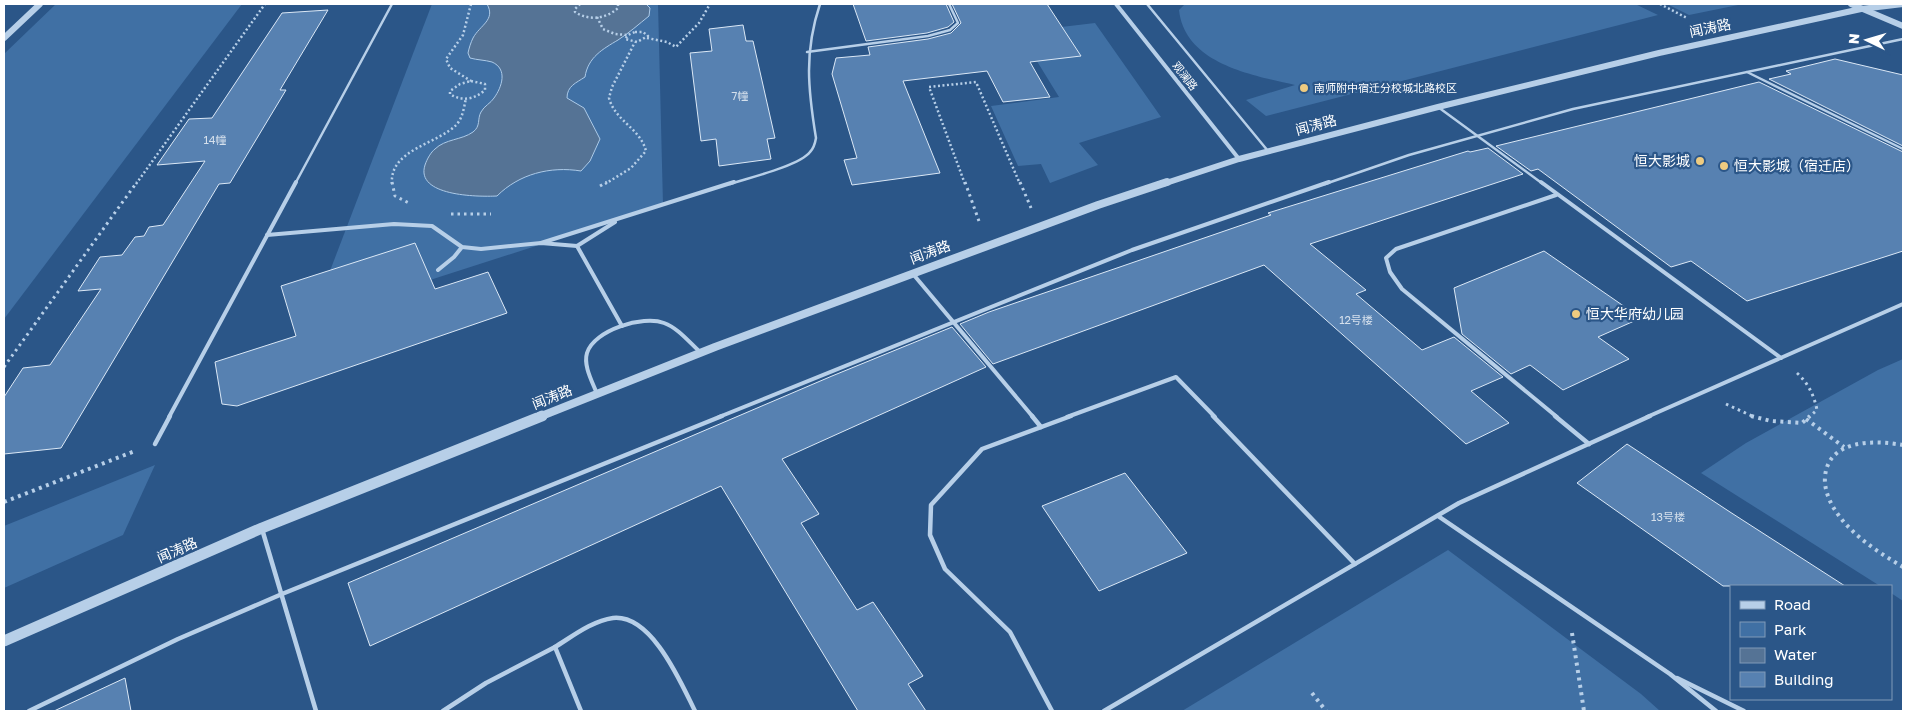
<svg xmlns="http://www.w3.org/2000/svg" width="1907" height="715" viewBox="0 0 1907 715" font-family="'Golos Text','Noto Sans SC',sans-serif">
	<rect width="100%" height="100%" fill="#2b5688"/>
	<!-- green -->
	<g fill="#4070a4">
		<polygon points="56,4 242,4 4,319 4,54"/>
		<polygon points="432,4 658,4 663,205 312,318"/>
		<path d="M1185,4H1635L1658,15L1266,116L1246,100L1295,85C1252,75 1185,64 1179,10Z"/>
		<polygon points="1667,4 1743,4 1689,15"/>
		<polygon points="1095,23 1161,117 1079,143 1098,165 1050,183 1041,164 1018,166 991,106 1059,97 1019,32"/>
		<polygon points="1903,359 1903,601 1891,593 1891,586 1880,586 1701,473 1746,443 1878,370"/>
		<polygon points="155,465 123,535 4,588 4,526"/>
		<polygon points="1448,550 1641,694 1660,711 1182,711"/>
	</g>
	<!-- water -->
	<path fill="#557395" stroke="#accae8" d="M487,4H646L650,8L649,16C639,24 629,33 618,40C603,49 588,57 585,77C576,83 567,86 567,98L584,108L600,139L590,161L581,171C550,166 519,174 497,196C477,197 415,196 425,165C427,159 431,152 435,149C445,139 462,140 473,132C481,126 477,119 481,112C484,106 491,103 494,98C502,87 508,69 492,62C485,60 477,60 470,58L468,53C469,48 471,42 473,38C480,25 496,20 487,4Z"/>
	<!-- building -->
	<g fill="#5781b1" stroke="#dbe8f6">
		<polygon points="853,4 946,4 954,22 948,27 927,33 866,41"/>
		<polygon points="952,4 1047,4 1081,56 1030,62 1050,97 1003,102 987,71 903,81 940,173 852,185 844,160 857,158 832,74 836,58 870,55 868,47 928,39 951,33 961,23"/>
		<polygon points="328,10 280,90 286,90 230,183 219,184 61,448 4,454 4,397 23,368 50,365 101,289 78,291 100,257 122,255 135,237 144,236 149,227 163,225 205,161 157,165 189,119 212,118 282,13"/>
		<polygon points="743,25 746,41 753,41 775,138 767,139 771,159 719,166 716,139 701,141 690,53 712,51 709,29"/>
		<polygon points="1835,59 1903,75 1903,146 1769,79 1791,74 1786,71"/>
		<polygon points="1759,82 1903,152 1903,251 1747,301 1691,261 1671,267 1538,169 1531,171 1496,146"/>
		<polygon points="1488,148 1523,174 1310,244 1366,290 1356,294 1422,350 1454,337 1503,377 1471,391 1509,423 1466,444 1264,265 993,364 960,324 989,312 1271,215 1268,213 1468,151 1470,152"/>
		<polygon points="415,243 435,289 488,272 507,313 237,406 222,404 215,362 296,336 281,286"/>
		<polygon points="1544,251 1641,318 1598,337 1629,359 1563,390 1530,365 1511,374 1462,334 1454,288"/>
		<polygon points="952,327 986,367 782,459 819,514 801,523 857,610 873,602 923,676 908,684 926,711 858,711 721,486 370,646 348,583 832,376"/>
		<polygon points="1627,444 1730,512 1845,586 1723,586 1577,483"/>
		<polygon points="1125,473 1187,553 1099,591 1042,506"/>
		<polygon points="125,678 131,711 54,711"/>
	</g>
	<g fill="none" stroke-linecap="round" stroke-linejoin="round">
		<!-- path-far2 -->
		<g stroke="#b7cfe8" stroke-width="2.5" stroke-dasharray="2 2.5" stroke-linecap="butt">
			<polyline points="471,4 463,35 446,59 450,68 471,81"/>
			<path d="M580,4L575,9V12C589,21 606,19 618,8V4"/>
			<polyline points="1660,4 1687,18"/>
			<polyline points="597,17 603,29 615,34 627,35"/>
			<polygon points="635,32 643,32 648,36 637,42 625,39 628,35"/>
			<polyline points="647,38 667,42 676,47 699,23 710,4"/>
			<path d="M471,81L485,84V90C475,99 462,102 450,94V91L460,84Z"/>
			<polyline points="136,184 265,4"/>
			<path d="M392,184C389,149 439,144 457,124C463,117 464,107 466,98"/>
			<path d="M605,184L631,168L646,151C640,128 615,121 609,98L612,87L635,42"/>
			<polyline points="965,184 929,87 976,82 1020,184"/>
		</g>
		<!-- path-far1 -->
		<g stroke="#b7cfe8" stroke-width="3" stroke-dasharray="2.5 4" stroke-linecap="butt">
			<polyline points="392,182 395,196 409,203"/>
			<polyline points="965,182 980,224"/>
			<polyline points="1020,182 1031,208"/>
			<polyline points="600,186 607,182"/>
			<polyline points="451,214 491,214"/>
			<polyline points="4,367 137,182"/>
			<path d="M1797,373C1808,383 1814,395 1817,410L1809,417"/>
			<polyline points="1726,404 1754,417"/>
		</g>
		<!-- path -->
		<g stroke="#b7cfe8" stroke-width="4" stroke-dasharray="3 4.5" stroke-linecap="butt">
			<polyline points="1751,416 1771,421 1802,423 1810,416"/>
			<polyline points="1806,419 1844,447"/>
			<path d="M1903,445C1874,440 1828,439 1825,477C1824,488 1829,501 1835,510C1851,535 1878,552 1903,567"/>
			<polyline points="4,502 135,451"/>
			<polyline points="1572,633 1584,711"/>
			<polyline points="1312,693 1326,711"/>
		</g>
		<!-- service-far2 -->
		<g stroke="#b7cfe8" stroke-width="2.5">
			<polyline points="1147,4 1268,151"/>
			<polyline points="807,52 928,36 950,30 958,23 949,4"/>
			<polyline points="1747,72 1903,149"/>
			<polyline points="1438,107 1543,184"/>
			<polyline points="295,184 392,4"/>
			<path d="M730,184C748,178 799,166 810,152C814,148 815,144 816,138C808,89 804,52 820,4"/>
			<polyline points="1325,184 1409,155 1573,109 1903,39"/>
		</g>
		<!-- service-far1 -->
		<g stroke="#b7cfe8" stroke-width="4">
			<polyline points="1541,182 1781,358"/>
			<polyline points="1556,195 1396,249 1386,258 1390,272 1402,289 1557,417"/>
			<polyline points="267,235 394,224 432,226 462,247 481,249 541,243 577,246 615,222"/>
			<polyline points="541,243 734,182"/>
			<polyline points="577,246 622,326"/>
			<polyline points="438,270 454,257 462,247"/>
			<polyline points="913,274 1033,417"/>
			<path d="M597,394C593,383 583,366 587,353C594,330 643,315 664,323C678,328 689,342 700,352"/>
			<polyline points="169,417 296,182"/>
			<polyline points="719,417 1132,250 1329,182"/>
			<polyline points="1067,417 1176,377 1215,417"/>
			<polyline points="1647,417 1903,304"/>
		</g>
		<!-- service -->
		<g stroke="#b7cfe8" stroke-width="4.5">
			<polyline points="1032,416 1041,427"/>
			<polyline points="1213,416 1355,564"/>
			<polyline points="1555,416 1589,444"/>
			<polyline points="155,444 170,416"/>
			<polyline points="1438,516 1670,674 1716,711"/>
			<polyline points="262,529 316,711"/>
			<path d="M555,647C573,636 592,621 613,618C652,614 681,683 695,711"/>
			<polyline points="1677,678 1744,711"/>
			<polyline points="29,711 178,639 282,594 722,416"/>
			<polyline points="443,711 486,683 555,647 581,711"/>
			<polyline points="1052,711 1010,632 945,569 930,535 931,505 982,449 1071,416"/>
			<polyline points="1104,711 1459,503 1650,416"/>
		</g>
		<!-- minor -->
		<polyline stroke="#b7cfe8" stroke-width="4" points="1116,4 1239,159"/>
		<!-- tertiary-far2 -->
		<g stroke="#b7cfe8" stroke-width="6">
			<polyline points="1851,4 1903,26"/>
			<polyline points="4,38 40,4"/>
			<polyline points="1163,184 1239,159 1438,107 1659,53 1861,9 1903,4"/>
		</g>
		<!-- tertiary-far1 -->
		<polyline stroke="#b7cfe8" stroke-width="8" points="539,417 715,347 1098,205 1167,182"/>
		<!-- tertiary -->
		<polyline stroke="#b7cfe8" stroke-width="11" points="4,641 262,528 542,416"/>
	</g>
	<!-- markers -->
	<g fill="#eecb80" stroke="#2b5688" stroke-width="2">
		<circle cx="1304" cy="88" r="5"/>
		<circle cx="1700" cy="161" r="5"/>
		<circle cx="1724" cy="166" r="5"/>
		<circle cx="1576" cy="314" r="5"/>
	</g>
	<g text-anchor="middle" stroke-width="4.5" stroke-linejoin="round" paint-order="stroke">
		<!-- far-street labels -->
		<g font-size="11" fill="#fff" stroke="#2b5688">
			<text transform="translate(1185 76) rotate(52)" y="4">观澜路</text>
		</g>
		<!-- far-poi labels -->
		<g font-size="11" fill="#fff" stroke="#2b5688" text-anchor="start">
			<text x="1314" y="92">南师附中宿迁分校城北路校区</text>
		</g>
		<!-- number labels -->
		<g font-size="11" fill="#d5e0ec">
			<text x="740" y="100">7幢</text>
			<text x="215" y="144">14幢</text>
			<text x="1356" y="324">12号楼</text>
			<text x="1668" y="521">13号楼</text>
		</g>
		<!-- street labels -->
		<g font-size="14" fill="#fff" stroke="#2b5688">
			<text transform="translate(1710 28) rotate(-12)" y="5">闻涛路</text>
			<text transform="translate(1316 125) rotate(-15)" y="5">闻涛路</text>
			<text transform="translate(930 252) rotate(-20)" y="5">闻涛路</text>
			<text transform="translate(552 397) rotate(-22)" y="5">闻涛路</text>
			<text transform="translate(177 550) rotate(-24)" y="5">闻涛路</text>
		</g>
		<!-- poi labels -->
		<g font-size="14" fill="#fff" stroke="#2b5688" text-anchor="start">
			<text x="1690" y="166" text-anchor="end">恒大影城</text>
			<text x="1734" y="171">恒大影城（宿迁店）</text>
			<text x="1586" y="319">恒大华府幼儿园</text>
		</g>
	</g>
	<!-- border -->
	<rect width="1907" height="715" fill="none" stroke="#ffffff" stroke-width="10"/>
	<!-- legend -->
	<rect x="1730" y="585" width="162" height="115" fill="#2b5688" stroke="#809ab8"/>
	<rect x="1740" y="601" width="25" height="8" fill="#b7cfe8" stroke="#809ab8"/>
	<text x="1774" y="610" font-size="15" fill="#ffffff">Road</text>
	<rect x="1740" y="622" width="25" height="15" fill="#4070a4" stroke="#809ab8"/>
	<text x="1774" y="635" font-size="15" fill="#ffffff">Park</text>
	<rect x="1740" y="648" width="25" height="15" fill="#557395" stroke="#809ab8"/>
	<text x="1774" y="660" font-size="15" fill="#ffffff">Water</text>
	<rect x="1740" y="672" width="25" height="15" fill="#5781b1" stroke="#809ab8"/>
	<text x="1774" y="685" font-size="15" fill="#ffffff">Building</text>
	<!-- north arrow -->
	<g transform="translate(1867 40) rotate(275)" stroke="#2b5688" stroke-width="4" paint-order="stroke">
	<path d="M0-4L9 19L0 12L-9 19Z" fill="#ffffff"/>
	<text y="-8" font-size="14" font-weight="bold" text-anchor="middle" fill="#ffffff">N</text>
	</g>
</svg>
